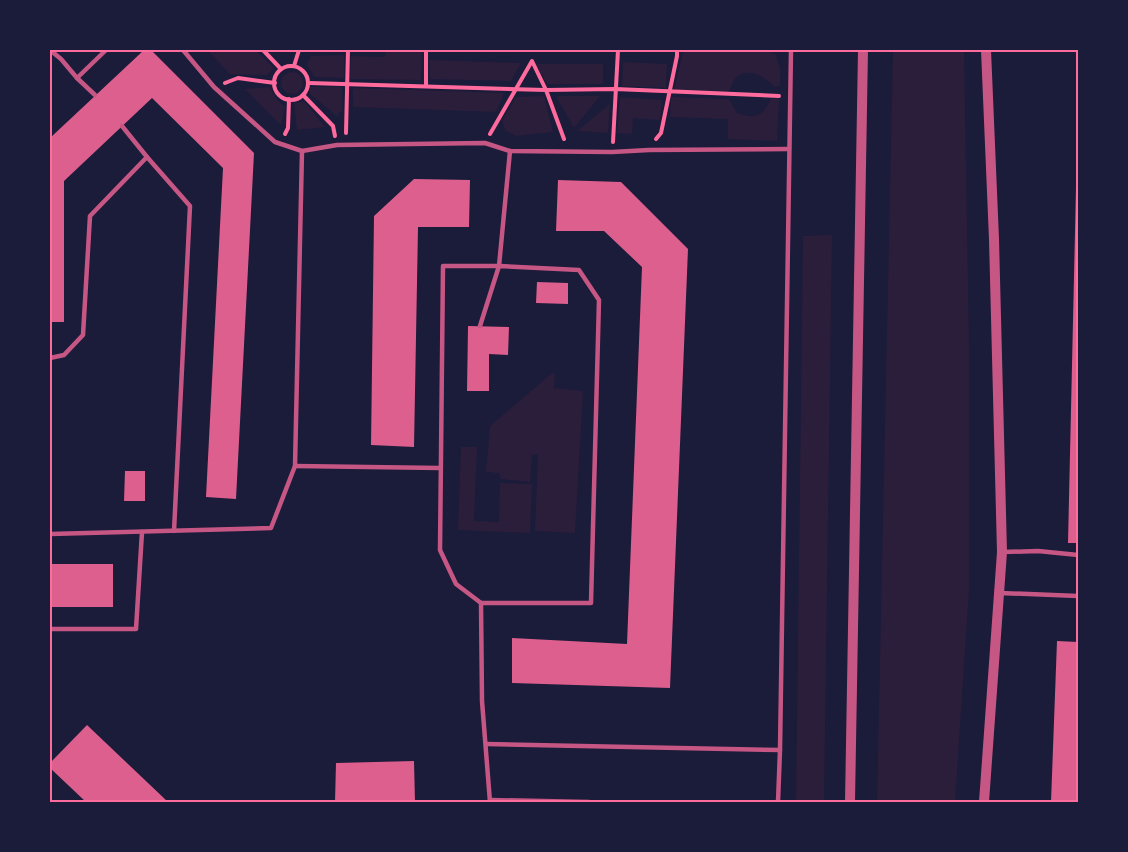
<svg xmlns="http://www.w3.org/2000/svg" width="1128" height="852" viewBox="0 0 1128 852" font-family="'Open Sans',sans-serif">
	<rect width="100%" height="100%" fill="#1b1b3a"/>
	<!-- green -->
	<g fill="#2a1e3b">
		<polygon points="207,50 255,50 274,68 267,75 230,74"/>
		<polygon points="386,50 422,50 421,80 350,79 351,56 385,57"/>
		<path d="M744,50L768,51L776,55L780,68V86L774,87C765,77 747,65 735,79C733,82 731,88 728,92L674,90L683,52Z"/>
		<polygon points="893,50 964,50 969,343 969,590 955,802 877,802"/>
		<polygon points="344,55 344,78 315,77 307,65 311,56"/>
		<polygon points="429,60 521,63 511,81 430,79"/>
		<polygon points="623,62 667,64 666,88 622,86"/>
		<polygon points="536,64 603,64 603,84 547,84"/>
		<circle cx="292" cy="83" r="11"/>
		<polygon points="270,87 277,100 285,107 281,125 245,89"/>
		<polygon points="310,87 342,87 342,112 338,113 338,117 310,94"/>
		<polygon points="353,88 504,93 496,112 353,107"/>
		<polygon points="544,96 553,132 516,136 506,131 502,121 516,97"/>
		<polygon points="556,96 600,96 574,128"/>
		<polygon points="620,97 662,100 660,120 633,118 632,134 617,133"/>
		<path d="M671,97L729,99L737,113C756,119 762,117 771,99H779L777,141L728,139V119L670,117Z"/>
		<polygon points="304,101 325,127 297,130 294,103"/>
		<polygon points="610,104 608,133 577,131"/>
		<polygon points="832,235 824,802 796,802 803,236"/>
		<polygon points="551,374 555,374 554,388 583,391 575,533 535,531 538,454 532,455 530,482 501,479 499,473 486,472 490,426"/>
		<polygon points="461,447 477,447 474,521 499,522 500,483 532,484 530,533 458,530"/>
	</g>
	<!-- building -->
	<g fill="#dd5f8e">
		<polygon points="144,50 151,50 254,153 236,499 206,497 223,168 152,98 64,181 64,322 50,322 50,138"/>
		<polygon points="1077,143 1078,143 1078,543 1068,543"/>
		<polygon points="414,179 470,180 469,227 418,227 414,447 371,445 374,216"/>
		<polygon points="558,180 621,182 688,249 670,688 512,683 512,638 627,644 642,267 604,231 556,231"/>
		<polygon points="537,282 568,283 568,304 536,303"/>
		<polygon points="468,326 509,327 508,355 489,354 489,391 467,391"/>
		<polygon points="125,471 145,471 145,501 124,501"/>
		<rect x="50" y="564" width="63" height="43"/>
		<polygon points="1057,641 1078,642 1078,802 1051,802"/>
		<polygon points="87,725 168,802 86,802 50,768 50,763"/>
		<polygon points="414,761 415,802 335,802 336,763"/>
	</g>
	<g fill="none" stroke-linecap="round" stroke-linejoin="round">
		<!-- path -->
		<g stroke="#ff6b9d" stroke-width="4">
			<polyline points="263,50 281,69"/>
			<polyline points="426,50 426,85"/>
			<polyline points="294,66 299,50"/>
			<circle cx="291" cy="83" r="17"/>
			<polyline points="225,83 238,78 275,83"/>
			<polyline points="309,83 546,90 615,89 779,96"/>
			<polyline points="303,95 333,126 335,136"/>
			<polyline points="346,133 348,50"/>
			<polyline points="285,134 288,128 289,99"/>
			<polyline points="490,134 532,61 546,90 564,139"/>
			<polyline points="656,139 661,133 677,56 677,50"/>
			<polyline points="613,142 618,50"/>
		</g>
		<!-- service -->
		<g stroke="#c65784" stroke-width="4.5">
			<polyline points="50,50 61,59 77,78"/>
			<polyline points="183,50 214,87 275,142 302,151 337,145 485,143 510,151 612,152 649,150 789,149"/>
			<polyline points="95,95 77,78 106,50"/>
			<polyline points="122,126 147,157"/>
			<polyline points="480,326 499,266 579,270 599,300 591,603 481,603"/>
			<polyline points="50,358 64,355 83,335 90,216 147,157 190,206 174,531"/>
			<polyline points="295,466 440,468"/>
			<polyline points="50,534 271,528 295,466 302,151"/>
			<polyline points="1003,552 1038,551 1078,555"/>
			<polyline points="1000,593 1078,596"/>
			<polyline points="50,629 136,629 142,532"/>
			<polyline points="486,744 780,750"/>
			<polyline points="490,800 589,802"/>
			<polyline points="490,802 482,701 481,603 456,584 440,550 443,266 499,266 510,151"/>
			<polyline points="778,802 780,750 791,50"/>
		</g>
		<!-- tertiary -->
		<g stroke="#c65784" stroke-width="10">
			<polyline points="850,802 863,50"/>
			<polyline points="984,802 1002,552 994,239 986,50"/>
		</g>
	</g>
	<!-- border -->
	<rect width="1128" height="852" fill="none" stroke="#1b1b3a" stroke-width="102"/>
	<rect x="51" y="51" width="1026" height="750" fill="none" stroke="#ff6b9d" stroke-width="2"/>
</svg>
